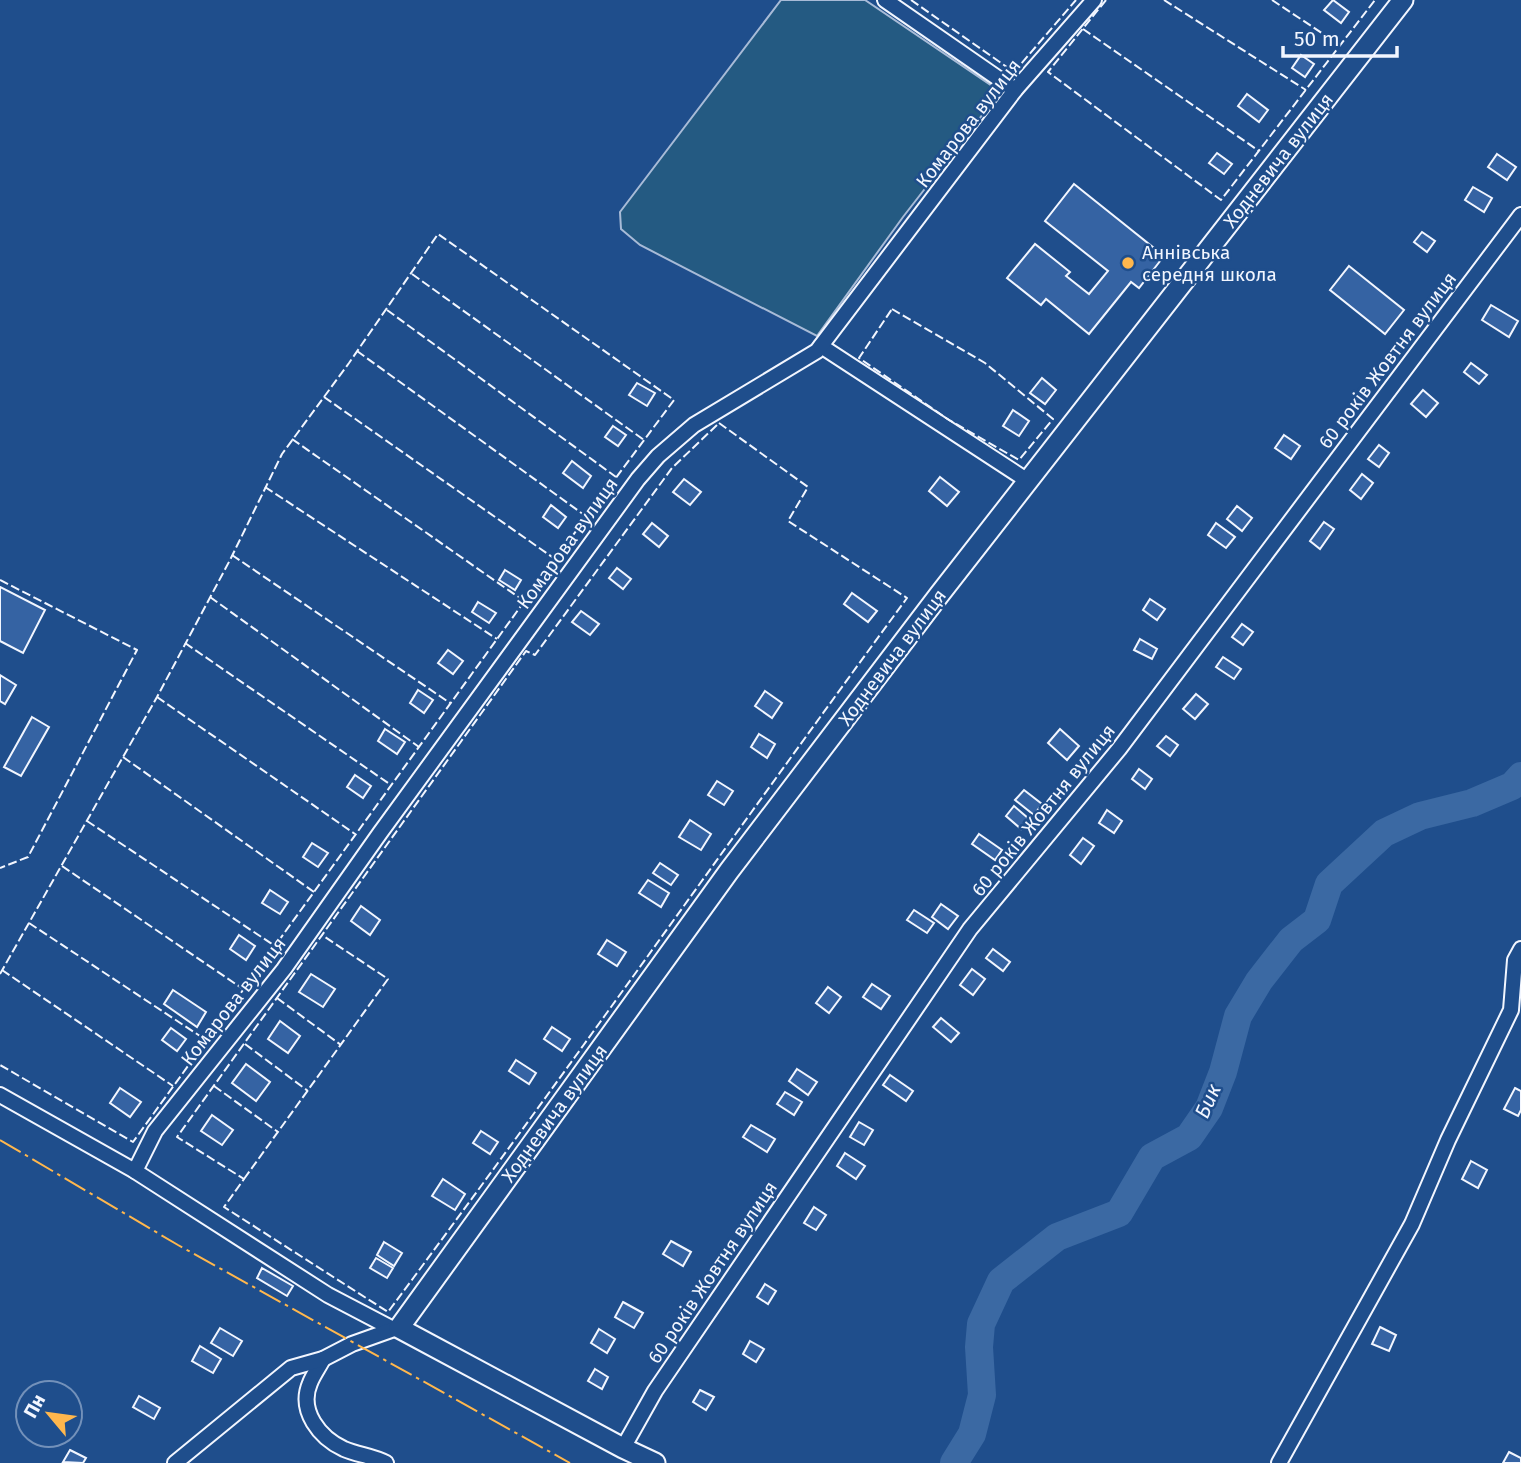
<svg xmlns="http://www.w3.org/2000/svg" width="1521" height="1463" viewBox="0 0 1521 1463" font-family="'Fira Sans',sans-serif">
	<rect width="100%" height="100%" fill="#1f4e8c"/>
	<!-- green -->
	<polygon fill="#245a82" stroke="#a8bbd7" stroke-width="2" points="781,0 865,0 992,86 986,110 903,217 817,336 640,245 621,229 620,212"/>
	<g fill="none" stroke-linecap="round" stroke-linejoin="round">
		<!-- river -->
		<polyline stroke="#3b69a3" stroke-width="28" points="954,1463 972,1434 982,1395 979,1347 981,1324 1001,1281 1057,1237 1119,1213 1152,1157 1189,1137 1209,1108 1223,1072 1238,1016 1259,981 1291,940 1317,920 1329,884 1384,833 1420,816 1472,803 1512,786 1521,776"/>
	</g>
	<!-- building -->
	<g fill="#3563a3" stroke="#f2f6ff" stroke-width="2">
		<polygon points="1333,0 1349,12 1341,23 1324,10"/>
		<polygon points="1301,55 1314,64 1305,77 1292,68"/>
		<polygon points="1247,94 1268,110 1259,122 1238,106"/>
		<polygon points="1217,153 1232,164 1224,174 1209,163"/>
		<polygon points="1497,154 1516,167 1507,180 1488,167"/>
		<polygon points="1074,184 1164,256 1139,288 1131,282 1089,334 1046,299 1041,305 1007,278 1035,244 1070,272 1066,276 1089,294 1108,271 1045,221"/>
		<polygon points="1473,187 1492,198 1484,212 1465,200"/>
		<polygon points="1422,232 1435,241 1427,252 1414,242"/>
		<polygon points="1349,266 1404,310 1385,334 1330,290"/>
		<polygon points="1491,305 1518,321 1509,337 1482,320"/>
		<polygon points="1471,363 1487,375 1479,384 1464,372"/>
		<polygon points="1042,378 1056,390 1045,404 1030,393"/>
		<polygon points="637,383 655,393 647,406 629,395"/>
		<polygon points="1423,390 1438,403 1426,417 1411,404"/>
		<polygon points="1013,410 1029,421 1019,436 1003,426"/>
		<polygon points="613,426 626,435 618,446 605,437"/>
		<polygon points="1284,435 1300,446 1291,459 1275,448"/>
		<polygon points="1379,445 1389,453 1379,467 1368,459"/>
		<polygon points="572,461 591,476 583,488 563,473"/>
		<polygon points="1362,474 1373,483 1361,499 1350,490"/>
		<polygon points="940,477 959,492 947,506 929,491"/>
		<polygon points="684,479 701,492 690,505 673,492"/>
		<polygon points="551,505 566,517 558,528 543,517"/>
		<polygon points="1237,506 1252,518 1242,531 1227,519"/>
		<polygon points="1324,522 1334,529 1320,549 1310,541"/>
		<polygon points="652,523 668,536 659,547 643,534"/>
		<polygon points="1216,523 1235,537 1226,548 1208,535"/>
		<polygon points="617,568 631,579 623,589 609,578"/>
		<polygon points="505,570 521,580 515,590 499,580"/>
		<polygon points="0,587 45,610 23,653 0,641"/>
		<polygon points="852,593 877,611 868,622 844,604"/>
		<polygon points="1150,599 1165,609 1157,620 1143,610"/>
		<polygon points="478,602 496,613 489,623 472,612"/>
		<polygon points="581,611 599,624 590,635 572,622"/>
		<polygon points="1242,624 1253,632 1243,645 1232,637"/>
		<polygon points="1140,639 1157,649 1152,659 1134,650"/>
		<polygon points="448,650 463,661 453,674 438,663"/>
		<polygon points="1223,657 1241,669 1234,679 1216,667"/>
		<polygon points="0,675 16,685 5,704 0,701"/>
		<polygon points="418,690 433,700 424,713 410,703"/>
		<polygon points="765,691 782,703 772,718 755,706"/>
		<polygon points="1196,694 1208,704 1195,719 1183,709"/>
		<polygon points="32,717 49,727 21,776 4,767"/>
		<polygon points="385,729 405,742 397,754 378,741"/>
		<polygon points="1060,729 1079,746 1067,760 1048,743"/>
		<polygon points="759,734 775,744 767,758 751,747"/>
		<polygon points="1166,736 1178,745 1170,756 1157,746"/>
		<polygon points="1139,769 1152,779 1145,789 1132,779"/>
		<polygon points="355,775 371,786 363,798 347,787"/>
		<polygon points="717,781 733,791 724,805 708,795"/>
		<polygon points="1024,790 1042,804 1034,815 1015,800"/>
		<polygon points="1014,806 1029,819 1021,829 1006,816"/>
		<polygon points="1107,810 1122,821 1114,833 1099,823"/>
		<polygon points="690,820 711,834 701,850 679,837"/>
		<polygon points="979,834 1002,850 995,860 972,844"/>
		<polygon points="1083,838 1094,846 1081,864 1070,855"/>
		<polygon points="312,843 328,853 318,867 303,857"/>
		<polygon points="660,863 678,875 671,885 653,873"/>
		<polygon points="648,880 669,893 661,907 639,893"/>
		<polygon points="270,890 288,902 280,914 262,903"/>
		<polygon points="941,904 958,916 948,929 932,917"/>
		<polygon points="361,906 380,920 370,935 351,921"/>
		<polygon points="914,910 934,923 927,933 907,920"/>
		<polygon points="239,935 255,946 246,960 230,949"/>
		<polygon points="607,940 626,952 617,966 598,954"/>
		<polygon points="993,949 1010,962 1003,971 986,958"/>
		<polygon points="972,969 985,979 973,995 960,985"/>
		<polygon points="311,974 335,989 323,1007 299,992"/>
		<polygon points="872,984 890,996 881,1009 863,997"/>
		<polygon points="828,987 841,997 829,1013 816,1003"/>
		<polygon points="173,990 206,1012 197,1027 164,1004"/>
		<polygon points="941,1018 959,1033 951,1042 933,1027"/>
		<polygon points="280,1021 300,1036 288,1053 268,1039"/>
		<polygon points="552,1027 570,1039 562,1051 544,1039"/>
		<polygon points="171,1028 186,1039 177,1051 162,1040"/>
		<polygon points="516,1060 536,1073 529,1084 509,1071"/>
		<polygon points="246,1064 270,1082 256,1101 232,1083"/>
		<polygon points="797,1069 817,1082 808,1095 789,1081"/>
		<polygon points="890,1075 913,1091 906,1101 883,1085"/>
		<polygon points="120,1088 141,1102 130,1117 110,1103"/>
		<polygon points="1515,1088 1521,1091 1521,1110 1518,1116 1504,1109"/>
		<polygon points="785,1092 802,1102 794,1115 777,1104"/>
		<polygon points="212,1115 233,1130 222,1145 201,1131"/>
		<polygon points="859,1122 873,1130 864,1145 850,1137"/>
		<polygon points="751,1125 775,1139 767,1152 743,1137"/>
		<polygon points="481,1131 498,1142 490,1154 473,1143"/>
		<polygon points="845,1153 865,1166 856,1179 837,1166"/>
		<polygon points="1471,1161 1487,1170 1478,1188 1462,1179"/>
		<polygon points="443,1179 465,1194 455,1210 432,1196"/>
		<polygon points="814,1207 826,1215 816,1230 804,1223"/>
		<polygon points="671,1241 691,1252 683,1266 663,1254"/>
		<polygon points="384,1242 402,1253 394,1266 377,1255"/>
		<polygon points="376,1258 393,1268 387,1278 370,1268"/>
		<polygon points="262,1268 293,1286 287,1296 257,1278"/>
		<polygon points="765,1284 776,1291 768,1304 757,1297"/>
		<polygon points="623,1302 643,1313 634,1328 615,1317"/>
		<polygon points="1380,1327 1396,1335 1389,1351 1372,1344"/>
		<polygon points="220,1328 242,1341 233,1356 211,1343"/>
		<polygon points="599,1329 615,1339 607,1353 591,1343"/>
		<polygon points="750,1341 764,1349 756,1362 743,1354"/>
		<polygon points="200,1346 221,1359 213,1373 192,1361"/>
		<polygon points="595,1369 608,1377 602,1389 588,1381"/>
		<polygon points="700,1390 714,1397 706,1410 693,1402"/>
		<polygon points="139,1396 160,1408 154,1419 133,1407"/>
		<polygon points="70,1450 86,1458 83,1463 63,1462"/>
		<polygon points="1509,1452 1521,1458 1521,1463 1503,1463"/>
	</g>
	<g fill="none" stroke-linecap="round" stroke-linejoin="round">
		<!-- minor casing -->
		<g stroke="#f2f6ff" stroke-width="18">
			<g id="minor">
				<polyline points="885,0 1015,90"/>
				<polyline points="821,346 1028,481"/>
				<polyline points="0,1095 135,1171 328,1295 393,1329"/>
				<polyline points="135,1171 155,1131 284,969 380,833 638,479 658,456 694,425 817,351 1015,90 1094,0"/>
				<path d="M323,1359C319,1367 313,1375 310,1383C298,1411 320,1438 344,1449C358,1455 373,1456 386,1463"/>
				<polyline points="623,1448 655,1391 970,929 1119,749 1521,215"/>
				<polyline points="175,1463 291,1368 323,1359 352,1344 397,1328"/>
				<polyline points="1279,1463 1412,1224 1448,1140 1511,1010 1515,960 1521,949"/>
			</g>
		</g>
		<!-- secondary casing -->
		<g stroke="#f2f6ff" stroke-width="23">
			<polyline id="secondary" points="655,1463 623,1448 399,1328 729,871 939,595 1403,0"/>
		</g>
		<!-- minor -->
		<use href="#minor" stroke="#1f4e8c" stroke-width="14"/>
		<!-- secondary -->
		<use href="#secondary" stroke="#1f4e8c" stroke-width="19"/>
		<!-- fence -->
		<g stroke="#f2f6ff" stroke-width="2" stroke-dasharray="9 3.5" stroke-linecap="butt">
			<polyline points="911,0 1014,72 1076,0"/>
			<polyline points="1106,0 1048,72 1221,200 1375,0"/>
			<polyline points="1164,0 1306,90"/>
			<polyline points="1272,0 1340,45"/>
			<polyline points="1083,29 1259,151"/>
			<polyline points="412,274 644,440"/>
			<polygon points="892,309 985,363 1053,419 1019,460 949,420 859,358"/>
			<polyline points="387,310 616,477"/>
			<polyline points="357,351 587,517"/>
			<polyline points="324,397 555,559"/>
			<path d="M719,423L808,487L788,521L907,598C733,835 564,1076 388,1312L224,1207L244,1179L177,1137L526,651L535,655L672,468Z"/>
			<polyline points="292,439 524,601"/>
			<polyline points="265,487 497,639"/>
			<polyline points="232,555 450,703"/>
			<polyline points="0,580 137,650 28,857 0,868"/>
			<polyline points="210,597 419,747"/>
			<polyline points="185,643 391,785"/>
			<polyline points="157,697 355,834"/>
			<polyline points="123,757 314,892"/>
			<polyline points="87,821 275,946"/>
			<polyline points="62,866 243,989"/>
			<polyline points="29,923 206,1040"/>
			<polyline points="2,970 173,1086"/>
			<polyline points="0,974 157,697 230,560 282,454 349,363 438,234 674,400 547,570 133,1142 0,1065"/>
			<polyline points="277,998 341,1045"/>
			<polyline points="245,1044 308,1091"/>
			<polyline points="214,1086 278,1132"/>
			<polyline points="244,1179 388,979 322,935"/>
		</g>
		<!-- power -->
		<polyline stroke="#ffb74d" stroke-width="2" stroke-dasharray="24 5 3.5 5" stroke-linecap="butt" points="0,1140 178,1245 570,1463"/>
	</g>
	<!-- markers -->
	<circle fill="#ffb74d" stroke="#1f4e8c" stroke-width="2.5" cx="1128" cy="263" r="7"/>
	<g text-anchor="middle" stroke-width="5" stroke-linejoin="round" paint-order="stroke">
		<!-- street labels -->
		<g font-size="19" fill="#f2f6ff" stroke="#1f4e8c">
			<text transform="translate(968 123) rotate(-52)" y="7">Комарова вулиця</text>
			<text transform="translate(1278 160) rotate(-52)" y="7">Ходневича вулиця</text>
			<text transform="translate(1387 360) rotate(-53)" y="7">60 років Жовтня вулиця</text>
			<text transform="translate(567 543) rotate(-54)" y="7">Комарова вулиця</text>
			<text transform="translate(892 657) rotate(-53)" y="7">Ходневича вулиця</text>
			<text transform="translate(1043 810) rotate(-51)" y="7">60 років Жовтня вулиця</text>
			<text transform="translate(233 1001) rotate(-52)" y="7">Комарова вулиця</text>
			<text transform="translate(554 1113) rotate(-54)" y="7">Ходневича вулиця</text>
			<text transform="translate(712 1272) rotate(-56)" y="7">60 років Жовтня вулиця</text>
		</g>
		<!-- poi labels -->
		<g font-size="19" fill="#f2f6ff" stroke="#1f4e8c" text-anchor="start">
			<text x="1142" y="259">Аннівська<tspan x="1142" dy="22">середня школа</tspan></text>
		</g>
		<!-- water labels -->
		<g font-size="21" font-style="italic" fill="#f2f6ff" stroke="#1f4e8c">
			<text transform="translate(1208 1101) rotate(-66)" y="7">Бик</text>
		</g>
	</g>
	<!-- north arrow -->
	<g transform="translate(49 1414) rotate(299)"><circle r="33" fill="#1f4e8c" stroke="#7391ba" stroke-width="2"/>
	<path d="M0-5L12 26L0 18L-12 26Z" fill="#ffb74d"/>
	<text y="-10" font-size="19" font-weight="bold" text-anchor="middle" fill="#f2f6ff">Пн</text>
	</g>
	<!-- scale -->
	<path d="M1283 46v10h114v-10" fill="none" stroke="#f2f6ff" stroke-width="3.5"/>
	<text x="1294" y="46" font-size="21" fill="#f2f6ff" stroke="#1f4e8c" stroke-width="5" paint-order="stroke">50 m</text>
</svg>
